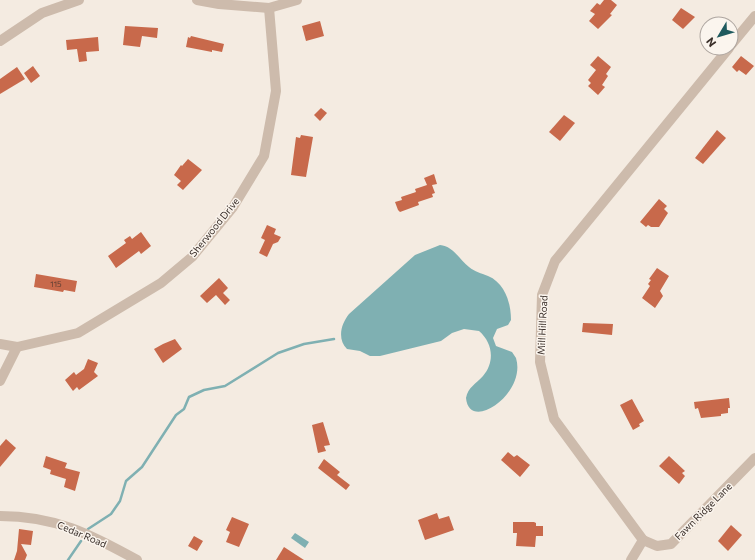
<svg xmlns="http://www.w3.org/2000/svg" width="755" height="560" viewBox="0 0 755 560" font-family="Commissioner,sans-serif">
	<rect width="100%" height="100%" fill="#f4ebe1"/>
	<!-- water -->
	<g fill="#7fb0b2">
		<path d="M440,245C453,246 459,259 469,267C475,272 481,273 488,276C505,283 511,303 511,320L508,325L497,329L493,338L496,346L512,352L516,358C527,394 469,433 466,398C468,387 476,384 483,376C495,362 493,343 479,331L464,329L452,333L441,341L380,356H370L360,351L347,349C337,339 341,324 349,314L415,255Z"/>
		<polygon points="295,533 309,542 305,548 291,538"/>
	</g>
	<g fill="none" stroke-linecap="round" stroke-linejoin="round">
		<!-- stream -->
		<g stroke="#7fb0b2" stroke-width="2.5">
			<polyline points="88,529 111,514 120,501 126,481 142,467 176,415 184,409 189,397 204,390 225,386 278,353 304,344 334,339"/>
			<polyline points="68,560 81,541"/>
		</g>
	</g>
	<!-- building -->
	<g fill="#c8694b">
		<polygon points="604,0 611,0 617,5 610,14 612,15 598,29 589,21 595,14 590,11 597,3 600,5"/>
		<polygon points="681,8 695,17 683,29 672,20"/>
		<polygon points="320,21 324,36 306,41 302,26"/>
		<polygon points="125,26 158,28 157,38 142,36 140,47 123,45"/>
		<polygon points="191,36 224,44 222,52 212,50 212,52 186,47 188,37 190,38"/>
		<polygon points="98,37 99,51 86,52 87,61 79,62 77,49 67,50 66,40"/>
		<polygon points="598,56 611,67 606,74 608,76 602,85 605,87 598,95 588,86 591,83 588,80 596,70 590,65"/>
		<polygon points="741,56 754,66 746,75 739,70 737,72 732,67"/>
		<polygon points="33,66 40,76 31,83 24,73"/>
		<polygon points="17,67 25,79 0,94 0,79"/>
		<polygon points="321,108 327,113 320,121 314,115"/>
		<polygon points="564,115 575,123 560,141 549,132"/>
		<polygon points="717,130 726,138 703,164 695,158"/>
		<polygon points="301,135 313,137 306,177 291,175 296,137 300,138"/>
		<polygon points="188,159 202,170 183,190 177,185 181,181 174,175 181,165 182,166"/>
		<polygon points="434,174 437,184 432,185 435,193 432,194 433,197 418,202 419,205 400,212 398,210 395,202 402,200 401,197 416,192 415,189 427,185 424,178"/>
		<polygon points="659,199 667,206 664,209 668,213 659,227 651,227 648,225 646,227 640,222"/>
		<polygon points="267,225 276,229 274,234 281,237 278,242 273,244 267,257 259,253 265,240 261,238"/>
		<polygon points="141,232 151,246 141,254 139,251 116,268 108,256 126,243 124,240 130,236 132,239"/>
		<polygon points="657,268 669,276 660,291 663,296 655,308 642,298 650,286 648,284 651,280 649,279"/>
		<polygon points="36,274 77,281 75,292 64,290 63,292 34,287"/>
		<polygon points="219,278 228,288 223,293 230,300 225,305 216,295 207,303 200,296"/>
		<polygon points="583,323 613,324 612,335 582,332"/>
		<polygon points="175,339 182,349 163,363 154,349 163,344"/>
		<polygon points="88,359 98,363 94,372 98,376 79,390 77,387 73,391 65,380 74,372 76,375 84,369"/>
		<polygon points="729,398 730,408 728,408 728,413 721,414 721,416 701,418 698,408 695,409 694,402"/>
		<polygon points="632,399 644,421 639,424 640,426 633,430 620,405"/>
		<polygon points="323,422 330,445 324,446 326,451 318,453 312,425"/>
		<polygon points="6,439 16,448 0,467 0,446"/>
		<polygon points="508,452 514,457 517,455 530,465 520,477 501,460"/>
		<polygon points="46,456 67,463 65,468 80,472 75,491 64,487 66,479 50,474 51,470 43,467"/>
		<polygon points="669,456 685,471 682,473 685,476 679,484 659,466"/>
		<polygon points="324,459 340,472 337,475 350,485 346,490 318,468"/>
		<polygon points="437,513 439,519 449,516 454,530 425,540 418,520"/>
		<polygon points="232,517 249,524 239,547 226,542 230,532 226,530"/>
		<polygon points="513,522 534,522 536,523 536,526 543,526 543,536 536,536 535,547 516,546 517,533 513,533"/>
		<polygon points="731,525 742,535 728,551 718,541"/>
		<polygon points="19,529 33,531 31,545 21,544 27,555 25,560 14,560 17,551"/>
		<polygon points="194,536 203,541 197,551 188,546"/>
		<polygon points="284,547 304,560 276,560"/>
	</g>
	<g fill="none" stroke-linecap="round" stroke-linejoin="round">
		<!-- minor -->
		<g stroke="#cdbbac" stroke-width="10">
			<polyline points="197,0 219,4 269,8 297,0"/>
			<polyline points="0,41 42,13 79,0"/>
			<polyline points="731,45 755,16"/>
			<polyline points="0,344 17,347 78,333 161,283 192,257 233,207 264,156 276,91 269,8"/>
			<polyline points="0,381 17,347"/>
			<path d="M0,516C55,516 90,534 137,560"/>
			<polyline points="643,540 657,546 671,544 755,458"/>
			<polyline points="631,560 643,540 554,419 540,362 542,295 555,261 729,48"/>
		</g>
	</g>
	<g text-anchor="middle" stroke-width="3" stroke-linejoin="round" paint-order="stroke">
		<!-- number labels -->
		<g font-size="8" fill="#5e3e33">
			<text x="56" y="287">115</text>
		</g>
		<!-- street labels -->
		<g font-size="10" fill="#3b302b" stroke="#fbf5ee">
			<text transform="translate(214 227) rotate(-51)" y="4">Sherwood Drive</text>
			<text transform="translate(542 325) rotate(-87)" y="4">Mill Hill Road</text>
			<text transform="translate(703 511) rotate(-45)" y="4">Fawn Ridge Lane</text>
			<text transform="translate(82 534) rotate(23)" y="4">Cedar Road</text>
		</g>
	</g>
	<!-- north arrow -->
	<g transform="translate(719 36) rotate(232)"><circle r="19" fill="#fbf5ee" stroke="#aea6a0"/>
	<path d="M0-3L7 15L0 10L-7 15Z" fill="#1f5a5e"/>
	<text y="-6" font-size="11" font-weight="bold" text-anchor="middle" fill="#3b302b">N</text>
	</g>
</svg>
